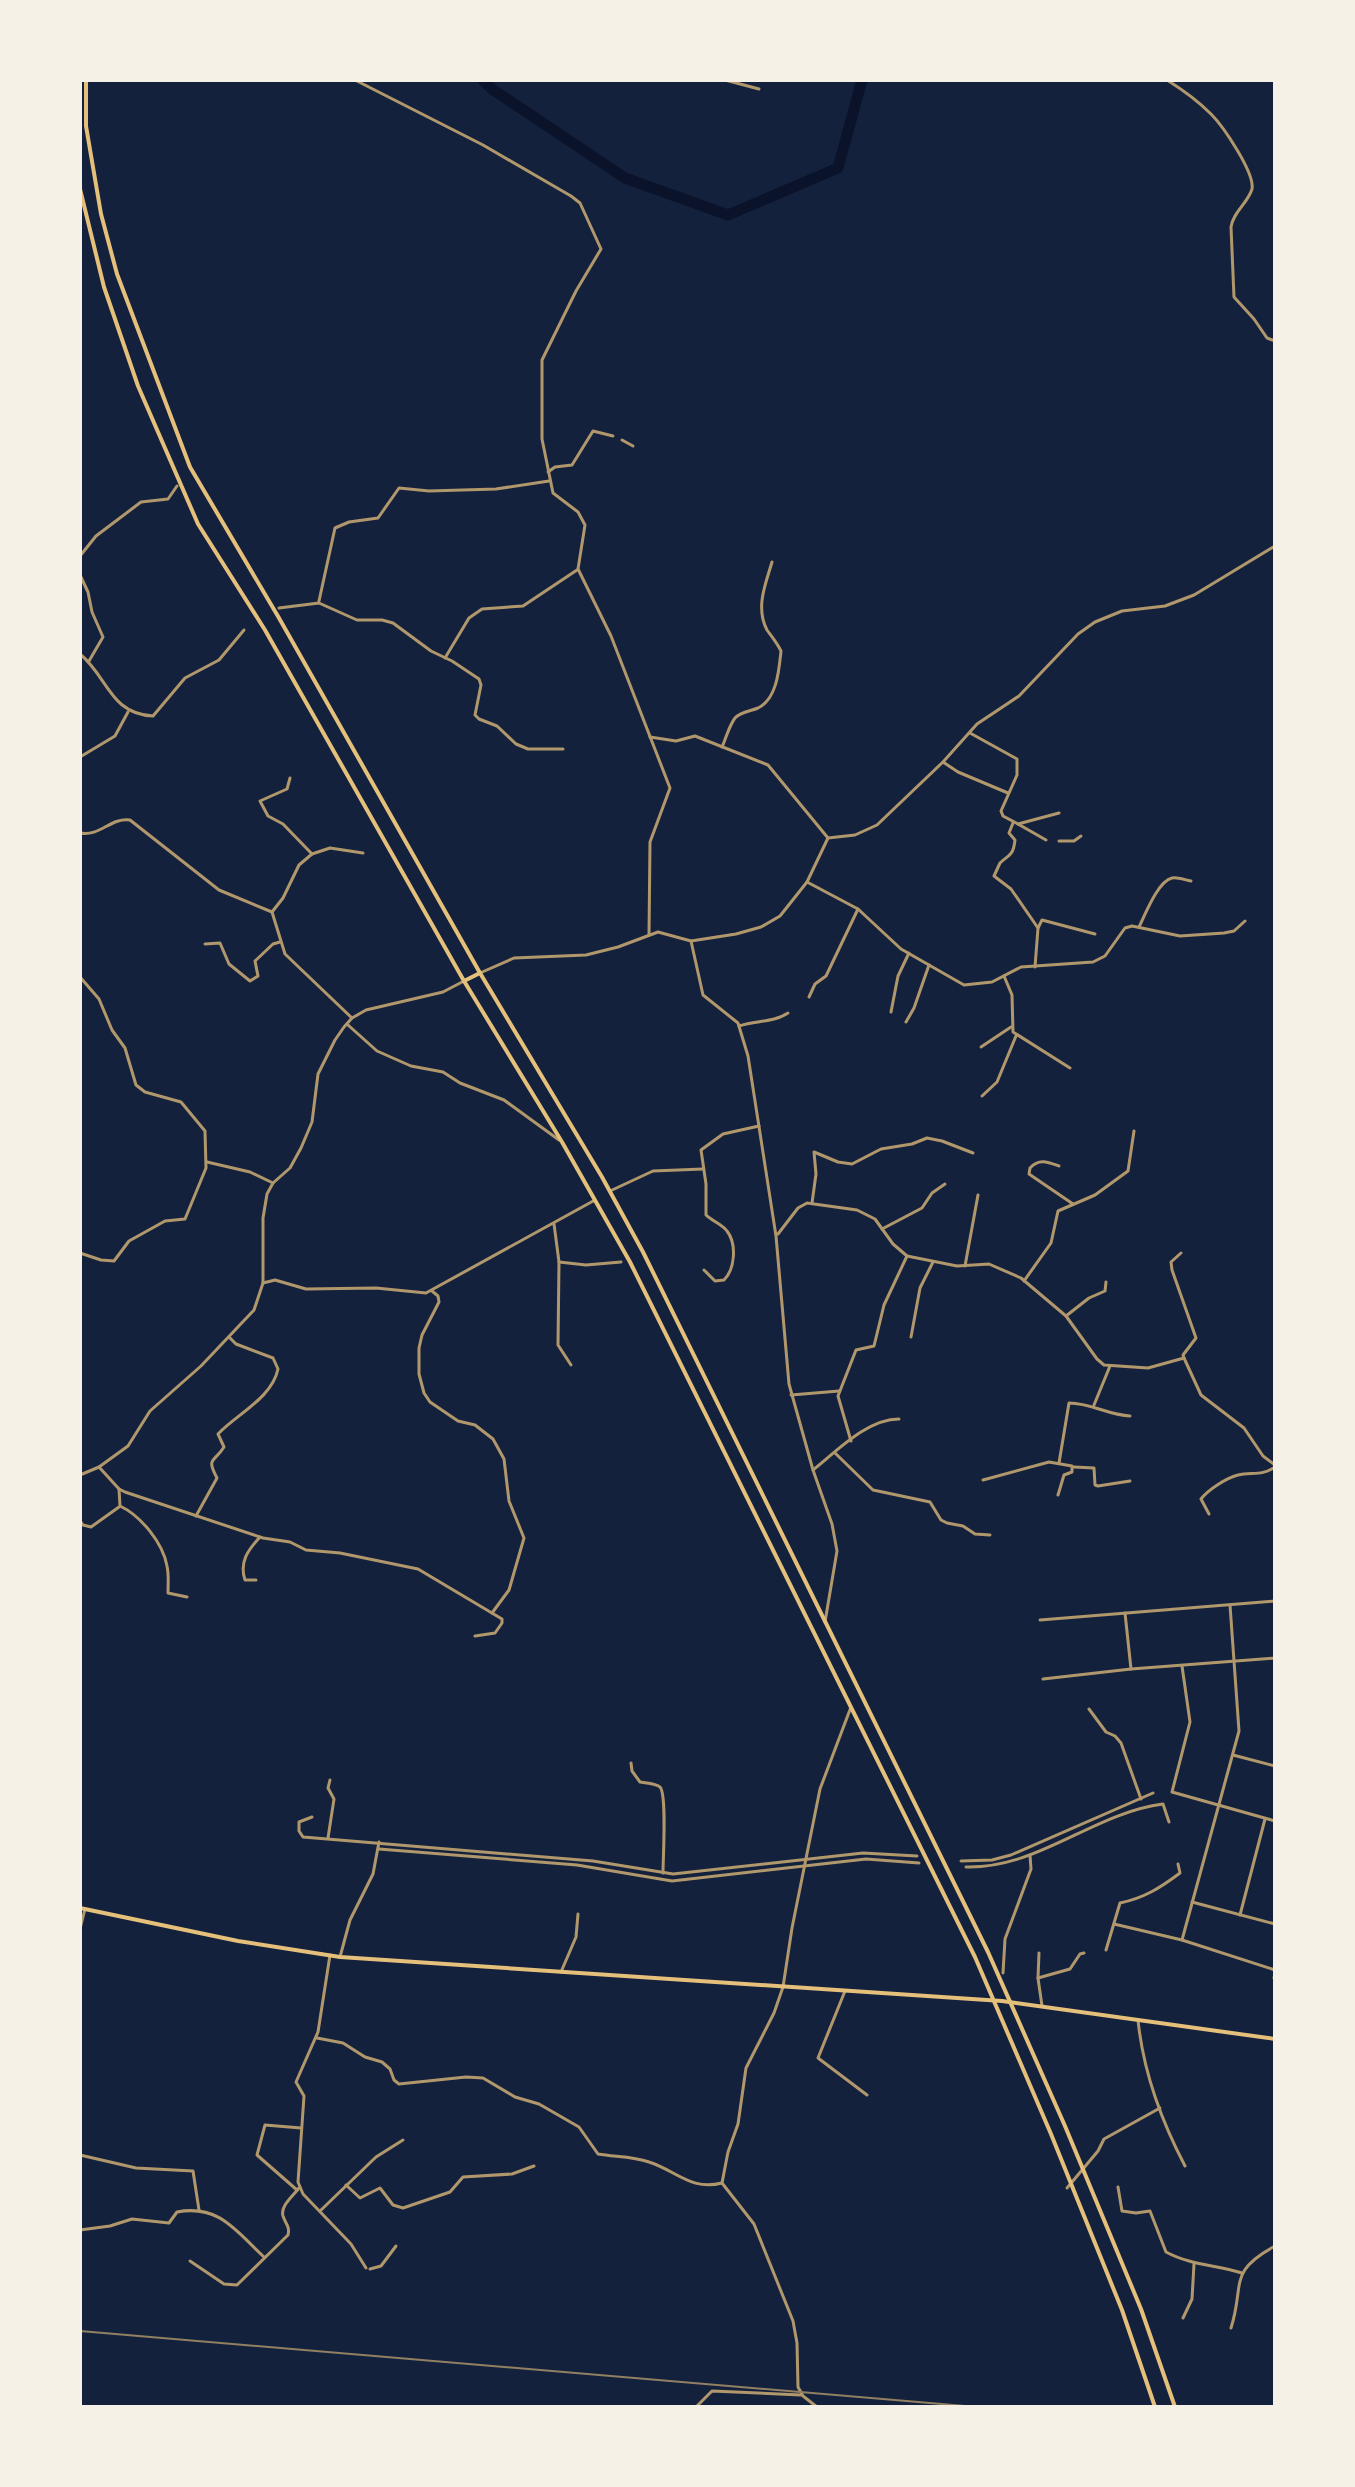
<svg xmlns="http://www.w3.org/2000/svg" width="1355" height="2487" viewBox="0 0 1355 2487" font-family="'Open Sans',sans-serif">
	<rect width="100%" height="100%" fill="#14213d"/>
	<g fill="none" stroke-linecap="round" stroke-linejoin="round">
		<!-- river -->
		<polyline stroke="#0b132b" stroke-width="11" points="483,80 492,89 625,178 728,215 838,168 862,80"/>
		<!-- minor -->
		<g stroke="#b1986c" stroke-width="3">
			<polyline points="355,80 483,145 571,196 580,203 601,249 576,291 542,360 542,439 553,493 578,512 585,525 578,569 611,636 670,788 650,842 649,935"/>
			<polyline points="725,80 759,89"/>
			<path d="M1167,80C1183,90 1198,101 1211,114C1223,126 1255,173 1252,189C1248,203 1233,212 1231,227L1234,297L1254,319L1267,338L1275,341"/>
			<polyline points="622,440 633,446"/>
			<polyline points="548,472 555,467 572,465 593,431 613,436"/>
			<polyline points="80,556 96,536 141,502 168,499 177,486"/>
			<polyline points="80,575 88,592 92,612 103,637 89,661"/>
			<polyline points="319,601 335,528 349,522 378,518 399,488 429,491 496,489 549,481"/>
			<polyline points="279,608 319,603 357,620 382,620 393,623 431,651 452,661 479,679 481,685 475,715 479,719 497,726 516,744 528,749 563,749"/>
			<path d="M80,654C108,677 110,714 153,716L185,678L219,660L244,630"/>
			<polyline points="445,658 469,618 482,609 523,606 577,570"/>
			<polyline points="970,733 1017,759 1017,775 1001,811 1003,816 1018,824 1059,813"/>
			<polyline points="650,737 676,741 695,736 768,765 828,838"/>
			<path d="M722,747C726,738 729,726 735,718C740,712 751,711 758,708C777,699 779,670 781,651C777,643 772,637 767,630C755,607 766,583 772,562"/>
			<polyline points="80,757 115,736 128,712"/>
			<polyline points="943,762 958,772 1008,793"/>
			<polyline points="290,778 287,789 260,801 268,816 283,824 312,854"/>
			<path d="M1013,823L1009,833L1015,840C1013,857 1009,854 1000,863L994,876L1011,889L1038,928"/>
			<polyline points="1018,824 1046,840"/>
			<path d="M80,833C100,837 111,817 130,820L219,890L272,912L285,954L352,1018"/>
			<polyline points="1059,841 1074,841 1081,836"/>
			<polyline points="807,882 858,909 901,949 964,985 992,982 1021,967 1093,962 1105,956 1125,928 1132,926 1180,936 1224,933 1234,931 1245,921"/>
			<polyline points="272,912 283,898 299,865 312,854 330,848 363,853"/>
			<path d="M1139,927C1145,915 1158,881 1172,878C1178,877 1185,880 1191,881"/>
			<polyline points="691,941 703,995 738,1023 748,1056 776,1236 789,1384 813,1470 832,1524 837,1551 825,1622"/>
			<polyline points="205,944 220,943 229,964 250,981 258,976 255,961 273,944 280,942"/>
			<polyline points="1035,967 1038,928 1042,920 1095,934"/>
			<polyline points="1004,976 1012,995 1013,1032 1070,1068"/>
			<polyline points="80,977 99,999 112,1030 125,1048 136,1085 145,1092 181,1102 205,1131 206,1168 185,1219 165,1221 129,1241 114,1261 101,1260 80,1253"/>
			<polyline points="809,997 815,984 826,976 858,909"/>
			<polyline points="891,1012 898,976 909,953"/>
			<polyline points="906,1022 914,1008 929,965"/>
			<polyline points="348,1025 377,1051 411,1066 443,1072 460,1083 504,1100 559,1140"/>
			<path d="M739,1026C756,1020 773,1023 788,1013"/>
			<polyline points="981,1047 1011,1027"/>
			<polyline points="982,1096 997,1082 1016,1036"/>
			<polyline points="207,1162 250,1172 273,1183"/>
			<path d="M1059,1166C1048,1162 1039,1158 1030,1168L1029,1174L1073,1204"/>
			<polyline points="610,1191 653,1171 703,1169"/>
			<polyline points="812,1203 816,1174 814,1152 838,1162 852,1164 881,1149 912,1144 927,1138 942,1141 973,1153"/>
			<polyline points="554,1224 559,1262 558,1345 571,1365"/>
			<polyline points="882,1229 922,1208 932,1193 945,1184"/>
			<polyline points="778,1234 798,1208 807,1203 857,1210 875,1219 893,1244 907,1256 957,1266 989,1264 1021,1278 1066,1316 1097,1359 1104,1365 1148,1368 1184,1358"/>
			<polyline points="1181,1253 1171,1262 1172,1270 1196,1338 1183,1355 1184,1358 1201,1395 1244,1428 1263,1456 1275,1465"/>
			<polyline points="559,1262 586,1265 621,1262"/>
			<polyline points="965,1266 978,1195"/>
			<path d="M704,1270L715,1281L724,1280C735,1269 737,1244 727,1231C722,1224 712,1221 706,1215V1184L701,1150L723,1134L759,1126"/>
			<polyline points="1024,1281 1051,1243 1058,1211 1095,1195 1128,1171 1134,1131"/>
			<polyline points="263,1283 275,1280 306,1289 376,1288 426,1293 595,1200"/>
			<polyline points="432,1291 438,1296 439,1302 422,1335 419,1348 419,1374 424,1393 430,1402 458,1421 475,1425 493,1439 504,1459 509,1501 524,1538 509,1590 492,1613"/>
			<polyline points="1066,1316 1089,1298 1105,1291 1106,1282"/>
			<polyline points="911,1337 920,1288 933,1262"/>
			<polyline points="791,1395 839,1391"/>
			<polyline points="1094,1405 1110,1366"/>
			<polyline points="851,1441 838,1396 856,1350 874,1346 884,1305 907,1256"/>
			<polyline points="835,1453 873,1490 930,1502 941,1520 947,1523 963,1526 975,1534 990,1535"/>
			<path d="M1059,1463L1069,1403C1091,1403 1108,1415 1130,1416"/>
			<polyline points="99,1467 119,1489 125,1492 263,1538 290,1542 306,1550 340,1553 418,1569 502,1619 502,1623 495,1633 475,1636"/>
			<polyline points="1074,1467 1094,1468 1095,1485 1098,1486 1130,1481"/>
			<path d="M813,1470C837,1451 867,1419 899,1419"/>
			<polyline points="983,1480 1049,1462 1072,1466 1072,1472 1064,1475 1058,1495"/>
			<path d="M119,1489L120,1506C141,1516 163,1543 167,1566C169,1575 168,1584 168,1593L187,1597"/>
			<path d="M1209,1514L1201,1499C1208,1490 1226,1478 1238,1475C1252,1472 1262,1476 1275,1467"/>
			<path d="M196,1516L217,1478C206,1457 214,1463 224,1447L218,1434C237,1414 272,1398 278,1369L273,1358L236,1344L229,1337"/>
			<polyline points="80,1521 83,1525 91,1527 119,1507"/>
			<path d="M256,1580H245C239,1562 248,1550 260,1537"/>
			<polyline points="1125,1613 1131,1669"/>
			<polyline points="1040,1620 1275,1601"/>
			<polyline points="1182,1666 1190,1722 1172,1792 1275,1821"/>
			<polyline points="1043,1679 1131,1669 1275,1658"/>
			<polyline points="1089,1709 1106,1732 1115,1736 1121,1743 1141,1799"/>
			<polyline points="1233,1755 1275,1766"/>
			<path d="M631,1763L632,1771L640,1782C645,1783 656,1783 660,1787C667,1794 663,1858 663,1873"/>
			<polyline points="312,1817 299,1822 299,1831 303,1837 593,1861 673,1874 863,1853 917,1856"/>
			<polyline points="328,1838 334,1799 328,1788 330,1780"/>
			<polyline points="379,1849 577,1865 672,1881 866,1859 919,1863"/>
			<polyline points="961,1861 992,1860 1011,1855 1153,1793"/>
			<path d="M966,1867C1038,1869 1093,1813 1163,1804L1169,1822"/>
			<polyline points="1192,1902 1275,1924"/>
			<polyline points="1240,1915 1265,1819"/>
			<polyline points="1114,1924 1182,1940 1275,1970"/>
			<polyline points="80,1929 85,1909"/>
			<polyline points="1182,1940 1239,1731 1230,1605"/>
			<path d="M1106,1950L1120,1903C1144,1898 1160,1888 1180,1873L1178,1864"/>
			<polyline points="1039,1953 1038,1978 1042,2006"/>
			<polyline points="330,1955 318,2032 296,2082 304,2096 298,2182 303,2194 351,2244 366,2268"/>
			<polyline points="340,1957 350,1920 373,1874 379,1842"/>
			<polyline points="561,1972 576,1937 578,1914"/>
			<polyline points="1003,1973 1005,1939 1031,1869 1030,1855"/>
			<polyline points="1038,1978 1070,1969 1080,1954 1084,1953"/>
			<polyline points="1274,1978 1275,1973"/>
			<polyline points="845,1991 818,2058 867,2095"/>
			<path d="M1138,2020C1143,2070 1162,2122 1185,2166"/>
			<path d="M317,2038L343,2043L365,2057L382,2062L390,2069L394,2080L399,2084L466,2077L483,2078L515,2097L539,2104L579,2127L598,2154C615,2157 632,2156 649,2162C677,2171 691,2191 722,2183"/>
			<polyline points="80,2155 136,2168 193,2171 199,2210"/>
			<polyline points="346,2185 360,2198 380,2188 393,2205 403,2208 450,2192 463,2177 512,2174 534,2166"/>
			<path d="M1118,2187L1122,2211L1136,2213L1150,2211L1166,2252C1190,2265 1216,2265 1242,2273"/>
			<polyline points="1067,2188 1098,2151 1104,2139 1160,2108"/>
			<polyline points="297,2190 257,2155 265,2125 301,2128"/>
			<polyline points="320,2211 376,2157 403,2140"/>
			<path d="M80,2230L110,2226L132,2219L169,2223L177,2212C219,2204 236,2231 264,2257"/>
			<path d="M190,2261L224,2284L237,2285L288,2235C290,2226 286,2225 283,2216C280,2206 293,2196 299,2188"/>
			<polyline points="370,2269 381,2266 396,2246"/>
			<polyline points="1183,2318 1192,2299 1194,2264"/>
			<path d="M1231,2328C1245,2284 1227,2272 1275,2246"/>
			<polyline points="696,2407 712,2391 801,2395"/>
			<polyline points="817,2407 803,2396 798,2387 797,2343 793,2321 754,2224 722,2183 728,2152 738,2124 746,2068 774,2013 783,1987 792,1928 820,1789 851,1707"/>
		</g>
		<!-- tertiary -->
		<g stroke="#b1986c" stroke-width="3">
			<polyline points="480,973 514,958 586,955 618,947 658,932 691,941 736,934 761,927 780,916 807,882 828,838 855,835 877,825 943,762 977,724 1019,696 1078,634 1095,622 1122,611 1165,606 1194,595 1275,546"/>
			<polyline points="80,1475 99,1467 128,1446 150,1411 201,1366 254,1310 263,1283 263,1218 267,1194 273,1183 290,1168 301,1148 312,1122 318,1074 335,1040 344,1027 352,1018 366,1010 443,992 464,981"/>
		</g>
		<!-- secondary -->
		<g stroke="#e5c07b" stroke-width="4">
			<polyline points="86,80 86,126 101,214 117,274 190,467 279,618 480,973 602,1177 643,1252 988,1952 1065,2126 1141,2309 1175,2407"/>
			<polyline points="80,189 104,287 138,386 198,524 265,630 464,981 562,1142 630,1262 975,1957 1051,2134 1122,2310 1155,2407"/>
			<polyline points="464,981 480,973"/>
		</g>
		<!-- trunk -->
		<polyline stroke="#e5c07b" stroke-width="4" points="80,1908 238,1941 340,1957 1002,2001 1275,2039"/>
		<!-- rail -->
		<polyline stroke="#918062" stroke-width="2" points="80,2331 977,2407"/>
	</g>
	<!-- border -->
	<rect width="1355" height="2487" fill="none" stroke="#f6f1e7" stroke-width="164"/>
</svg>
